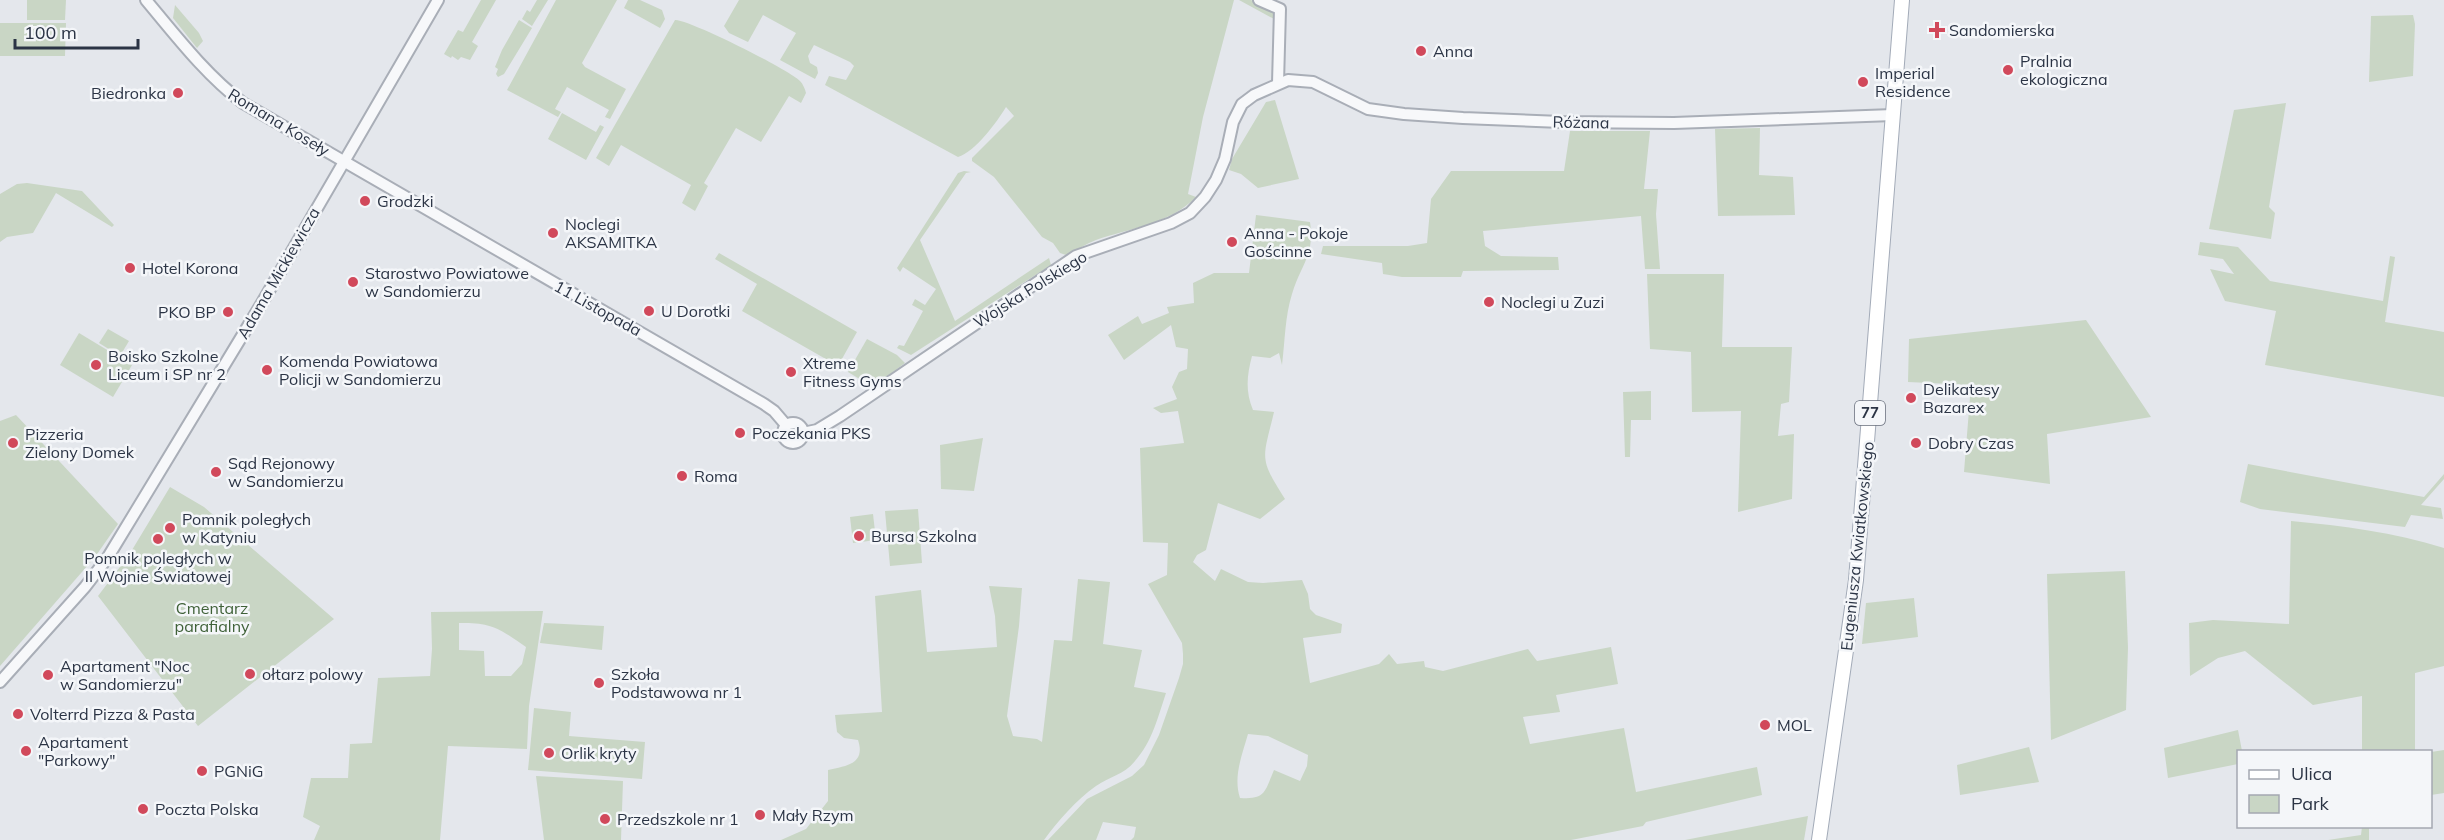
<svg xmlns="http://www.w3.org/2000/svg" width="2444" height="840" viewBox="0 0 2444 840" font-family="Mulish,sans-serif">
	<rect width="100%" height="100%" fill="#e4e7ec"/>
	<!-- green -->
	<g fill="#c9d6c5" fill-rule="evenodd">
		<polygon points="27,0 66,0 65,20 27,20"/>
		<polygon points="481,0 496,0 472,42 478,46 470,60 461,57 458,60 452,56 451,58 444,54 458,30 463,32"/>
		<polygon points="537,0 548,0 532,26 522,19 527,10 530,12"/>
		<polygon points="556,0 617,0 582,63 585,67 626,89 610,119 605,117 609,110 567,87 555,109 561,112 558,117 507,90"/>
		<polygon points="628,0 640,0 662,10 665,19 660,28 624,8"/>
		<path d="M739,0H1234L1203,117L1188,194L1196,197C1170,224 1130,228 1096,240C1086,244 1076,250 1066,255L1060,253L1053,243L1042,237L994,177L972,161V158L1014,116L1006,107C997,122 975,152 958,157L825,85L829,76L846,80L854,66L850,62L814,45L808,56L810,63L817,67L818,73L815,79L780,60L796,33L763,15L748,42L729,33L724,26Z"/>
		<polygon points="1239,0 1251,0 1274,13 1274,19"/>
		<polygon points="175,5 199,33 203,41 197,48 173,18"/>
		<polygon points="2413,15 2415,24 2413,76 2369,82 2371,16"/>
		<polygon points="519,20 532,28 504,74 498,77 496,74 498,69 495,67 502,50"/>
		<path d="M675,20C688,19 790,70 800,81C803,84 805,89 806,93L801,103L789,96L761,142L736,128L704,183L708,186L695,211L682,203L691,185L621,145L609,166L596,158Z"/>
		<polygon points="0,23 66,23 65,56 0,56"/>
		<polygon points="1275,100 1299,179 1258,188 1241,174 1229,170 1232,159 1266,102"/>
		<polygon points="2286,103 2269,207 2275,213 2271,239 2209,229 2234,110"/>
		<polygon points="562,113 596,132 600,125 604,127 586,160 548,139"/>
		<polygon points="1760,128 1759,175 1793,177 1795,215 1718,216 1715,129"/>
		<polygon points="1570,131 1650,131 1644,189 1658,189 1656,214 1660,269 1645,269 1641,216 1483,231 1485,246 1501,256 1558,257 1559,270 1463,271 1461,277 1402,277 1383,274 1382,263 1321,254 1323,246 1408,246 1427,243 1431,199 1451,171 1564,171"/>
		<polygon points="964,171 971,172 966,173 920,240 955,321 1049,258 1051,265 911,355 897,348 899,345 904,346 923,311 912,305 915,299 925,305 936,289 903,267 900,272 897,268 958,173"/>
		<polygon points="27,183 82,191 114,225 112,227 56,193 33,233 7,237 0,242 0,194 17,184"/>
		<path d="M1256,215L1310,222C1315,255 1301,264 1292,294C1285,316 1285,341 1282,365L1279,353L1270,358L1252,356C1247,375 1245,391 1253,410L1274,412C1263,459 1258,457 1285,499L1260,519L1218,503L1206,550L1197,555L1193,562L1215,581L1221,569L1248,582L1263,583L1302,580L1308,594L1310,609L1316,615L1342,624L1341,633L1303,638L1310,683L1379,664L1389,654L1397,664L1424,661L1425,667L1443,671L1528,649L1537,661L1611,647L1618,684L1556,695L1560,712L1523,717L1530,744L1624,728L1636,792L1757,767L1762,795L1646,822L1643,826L1571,840H1131L1134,837L1136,827L1103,822L1096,840H1048L1087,799L1132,776L1144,765L1159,735L1179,678L1183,664V654L1182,643L1148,584L1167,575L1168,543L1143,542L1140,448L1184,443L1178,411L1161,413L1153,408L1177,399L1172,387L1179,372L1187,369L1188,349L1176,347L1171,325L1124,360L1108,335L1138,316L1142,324L1169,313L1167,307L1194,303L1193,283L1214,273H1249ZM1248,734L1268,736L1308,755L1307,766L1300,781L1274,770C1265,791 1266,800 1240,798C1233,777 1242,755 1248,734Z"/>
		<polygon points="2200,242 2238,247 2270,281 2383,301 2390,256 2395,257 2385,322 2444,332 2444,397 2265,365 2276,311 2225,301 2210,269 2234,274 2223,259 2198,255"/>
		<polygon points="719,253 857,332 838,366 742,311 757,284 715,259"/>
		<polygon points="1647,274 1724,274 1722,347 1792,347 1789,402 1781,404 1778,436 1794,434 1792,499 1738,512 1741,411 1692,412 1691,352 1650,349"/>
		<polygon points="2086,320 2151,417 2047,434 2050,484 1964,472 1971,385 1908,382 1909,339"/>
		<polygon points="108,329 129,341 120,356 99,343"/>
		<polygon points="79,333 132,365 113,397 60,365"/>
		<polygon points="867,339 897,355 905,363 873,387 848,372"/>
		<polygon points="1651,391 1651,420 1631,420 1630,457 1625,457 1623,392"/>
		<polygon points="16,415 118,524 95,557 0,666 0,421"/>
		<polygon points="983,438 974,491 941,489 940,445"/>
		<polygon points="2248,464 2424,497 2444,474 2444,479 2421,505 2441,508 2443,519 2411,515 2405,527 2260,509 2240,502"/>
		<polygon points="170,487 204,507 334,619 198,726 98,596 129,555"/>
		<polygon points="918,509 922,563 890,566 885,511"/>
		<polygon points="873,514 876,540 853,543 850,517"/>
		<path d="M2291,521C2344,526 2393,532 2444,548V666L2415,673V751H2362V696L2313,705L2245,651L2218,658L2190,676L2189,623L2213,620L2289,624Z"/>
		<polygon points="2125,571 2128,648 2126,710 2051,740 2047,574"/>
		<path d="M1078,579L1110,582L1103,644L1142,650L1134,687L1166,693C1158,717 1152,742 1135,761C1125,774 1109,777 1096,786C1076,800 1058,821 1044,840H781L806,829L828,801V770C846,766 866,764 858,740L844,738L837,732L835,715L882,712L875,596L921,590L927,652L997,647L995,616L989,586L1022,588L1019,626L1007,716L1013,736L1037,739L1042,742L1054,640L1072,641Z"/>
		<polygon points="1914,598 1918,637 1862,644 1866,603"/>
		<path d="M543,611L529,706L527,749L448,746L440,840H314L320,826L303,817L311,778H348L350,744L372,743L378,678L430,676L432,649L431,612ZM459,623C492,622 500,629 526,647L522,664L511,676H485L484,651L459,650Z"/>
		<polygon points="544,623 604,626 602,650 540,643"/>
		<polygon points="534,708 571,712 569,736 645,742 642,779 528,770"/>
		<polygon points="2238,730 2242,751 2238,752 2238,764 2168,778 2164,748"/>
		<polygon points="2029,747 2039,782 1960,795 1957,765"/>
		<polygon points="2444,750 2444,793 2431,795 2431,752"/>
		<polygon points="536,776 623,781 621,840 544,840"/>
		<polygon points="1808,816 1804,840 1685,840"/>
		<polygon points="2362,827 2369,827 2369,840 2328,840 2361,835"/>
	</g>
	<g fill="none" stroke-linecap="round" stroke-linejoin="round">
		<!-- minor casing -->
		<g stroke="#a9aeb7" stroke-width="14">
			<g id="minor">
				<path d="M146,0C176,36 206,75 243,103L764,404L774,411L786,425"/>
				<polyline points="1259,0 1280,9 1278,83"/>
				<circle cx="793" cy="433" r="10"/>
				<polyline points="803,433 817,430 840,416 1076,256 1171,223 1190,213 1205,197 1216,180 1225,159 1233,122 1242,104 1254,95 1288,80 1313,82 1368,109 1404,114 1463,118 1561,122 1674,123 1893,115"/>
				<polyline points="0,682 85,587 108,557 259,308 438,0"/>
			</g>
		</g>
		<!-- major casing -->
		<g stroke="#a3abb8" stroke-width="16">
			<polyline id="major" points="1819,840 1856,580 1902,0"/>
		</g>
		<!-- minor -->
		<use href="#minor" stroke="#f7f8fa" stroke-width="10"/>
		<!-- major -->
		<use href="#major" stroke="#fff" stroke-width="14"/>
	</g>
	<!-- markers -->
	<g fill="#d1495b" stroke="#f4f6f9" stroke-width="2">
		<path d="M1934 21h6v6h6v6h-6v6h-6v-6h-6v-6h6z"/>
		<circle cx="1421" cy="51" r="6"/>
		<circle cx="2008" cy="70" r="6"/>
		<circle cx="1863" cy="82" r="6"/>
		<circle cx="178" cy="93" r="6"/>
		<circle cx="365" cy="201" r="6"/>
		<circle cx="553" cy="233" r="6"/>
		<circle cx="1232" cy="242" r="6"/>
		<circle cx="130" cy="268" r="6"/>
		<circle cx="353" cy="282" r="6"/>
		<circle cx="1489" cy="302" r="6"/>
		<circle cx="649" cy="311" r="6"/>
		<circle cx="228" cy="312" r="6"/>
		<circle cx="96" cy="365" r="6"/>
		<circle cx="267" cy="370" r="6"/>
		<circle cx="791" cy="372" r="6"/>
		<circle cx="1911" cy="398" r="6"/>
		<circle cx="740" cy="433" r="6"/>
		<circle cx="13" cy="443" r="6"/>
		<circle cx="1916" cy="443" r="6"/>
		<circle cx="216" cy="472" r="6"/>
		<circle cx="682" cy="476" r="6"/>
		<circle cx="170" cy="528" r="6"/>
		<circle cx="859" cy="536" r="6"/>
		<circle cx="158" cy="539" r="6"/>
		<circle cx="250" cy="674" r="6"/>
		<circle cx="48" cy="675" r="6"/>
		<circle cx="599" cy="683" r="6"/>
		<circle cx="18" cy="714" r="6"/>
		<circle cx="1765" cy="725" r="6"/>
		<circle cx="26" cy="751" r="6"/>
		<circle cx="549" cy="753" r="6"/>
		<circle cx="202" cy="771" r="6"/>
		<circle cx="143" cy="809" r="6"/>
		<circle cx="760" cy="815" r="6"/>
		<circle cx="605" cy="819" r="6"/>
	</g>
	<g text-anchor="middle" stroke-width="5" stroke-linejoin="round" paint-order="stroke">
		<!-- shield labels -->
		<rect fill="#f4f6f9" stroke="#676e7b" stroke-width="1.5" x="1855" y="401" width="30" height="24" rx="4.5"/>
		<g font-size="15" font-weight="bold" fill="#2b3445">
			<text x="1870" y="418">77</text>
		</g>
		<!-- poi labels -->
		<g font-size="16" fill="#2b3445" stroke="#f4f6f9" text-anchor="start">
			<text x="1949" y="36">Sandomierska</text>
			<text x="1433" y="57">Anna</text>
			<text x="2020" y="67">Pralnia<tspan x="2020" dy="18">ekologiczna</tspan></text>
			<text x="1875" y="79">Imperial<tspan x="1875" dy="18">Residence</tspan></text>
			<text x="166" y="99" text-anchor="end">Biedronka</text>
			<text x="377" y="207">Grodzki</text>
			<text x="565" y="230">Noclegi<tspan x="565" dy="18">AKSAMITKA</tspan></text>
			<text x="1244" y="239">Anna - Pokoje<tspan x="1244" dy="18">Gościnne</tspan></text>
			<text x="142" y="274">Hotel Korona</text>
			<text x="365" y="279">Starostwo Powiatowe<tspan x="365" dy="18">w Sandomierzu</tspan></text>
			<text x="1501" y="308">Noclegi u Zuzi</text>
			<text x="661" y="317">U Dorotki</text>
			<text x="216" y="318" text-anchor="end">PKO BP</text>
			<text x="108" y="362">Boisko Szkolne<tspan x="108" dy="18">Liceum i SP nr 2</tspan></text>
			<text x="279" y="367">Komenda Powiatowa<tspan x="279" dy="18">Policji w Sandomierzu</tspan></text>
			<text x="803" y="369">Xtreme<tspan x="803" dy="18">Fitness Gyms</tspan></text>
			<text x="1923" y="395">Delikatesy<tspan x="1923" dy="18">Bazarex</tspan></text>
			<text x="752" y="439">Poczekania PKS</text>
			<text x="25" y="440">Pizzeria<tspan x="25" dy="18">Zielony Domek</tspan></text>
			<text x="1928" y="449">Dobry Czas</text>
			<text x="228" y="469">Sąd Rejonowy<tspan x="228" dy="18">w Sandomierzu</tspan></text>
			<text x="694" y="482">Roma</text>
			<text x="182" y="525">Pomnik poległych<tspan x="182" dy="18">w Katyniu</tspan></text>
			<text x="871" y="542">Bursa Szkolna</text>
			<text x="158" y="564" text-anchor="middle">Pomnik poległych w<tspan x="158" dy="18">II Wojnie Światowej</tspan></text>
			<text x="60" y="672">Apartament "Noc<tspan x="60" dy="18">w Sandomierzu"</tspan></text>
			<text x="262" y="680">ołtarz polowy</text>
			<text x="611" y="680">Szkoła<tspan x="611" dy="18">Podstawowa nr 1</tspan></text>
			<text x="30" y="720">Volterrd Pizza &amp; Pasta</text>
			<text x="1777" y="731">MOL</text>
			<text x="38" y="748">Apartament<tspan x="38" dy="18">"Parkowy"</tspan></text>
			<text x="561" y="759">Orlik kryty</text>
			<text x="214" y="777">PGNiG</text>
			<text x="155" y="815">Poczta Polska</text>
			<text x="772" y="821">Mały Rzym</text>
			<text x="617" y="825">Przedszkole nr 1</text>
		</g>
		<!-- street labels -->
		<g font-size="16" fill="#2b3445" stroke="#f4f6f9">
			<text transform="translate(279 122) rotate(31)" y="6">Romana Koseły</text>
			<text transform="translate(1581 122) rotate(1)" y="6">Różana</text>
			<text transform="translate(278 273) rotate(-60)" y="6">Adama Mickiewicza</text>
			<text transform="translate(1030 289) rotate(-32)" y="6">Wojska Polskiego</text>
			<text transform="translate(598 308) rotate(29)" y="6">11 Listopada</text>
			<text transform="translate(1857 546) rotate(-84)" y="6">Eugeniusza Kwiatkowskiego</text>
		</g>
		<!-- park labels -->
		<g font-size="16" fill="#3f6138" stroke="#f4f6f9">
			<text x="212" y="614">Cmentarz<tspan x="212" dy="18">parafialny</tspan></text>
		</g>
	</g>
	<!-- legend -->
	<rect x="2237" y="750" width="195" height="78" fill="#f4f6f9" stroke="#a4a8b1" stroke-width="1.5"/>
	<rect x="2249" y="770" width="30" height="9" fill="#ffffff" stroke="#a4a8b1" stroke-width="1.5"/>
	<text x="2291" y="780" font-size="18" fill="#2b3445">Ulica</text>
	<rect x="2249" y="795" width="30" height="18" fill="#c9d6c5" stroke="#a4a8b1" stroke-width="1.5"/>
	<text x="2291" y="810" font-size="18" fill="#2b3445">Park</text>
	<!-- scale -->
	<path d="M15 39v9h123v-9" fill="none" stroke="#2b3445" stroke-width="3"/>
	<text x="24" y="39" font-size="18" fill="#2b3445" stroke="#f4f6f9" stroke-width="4.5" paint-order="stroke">100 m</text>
</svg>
